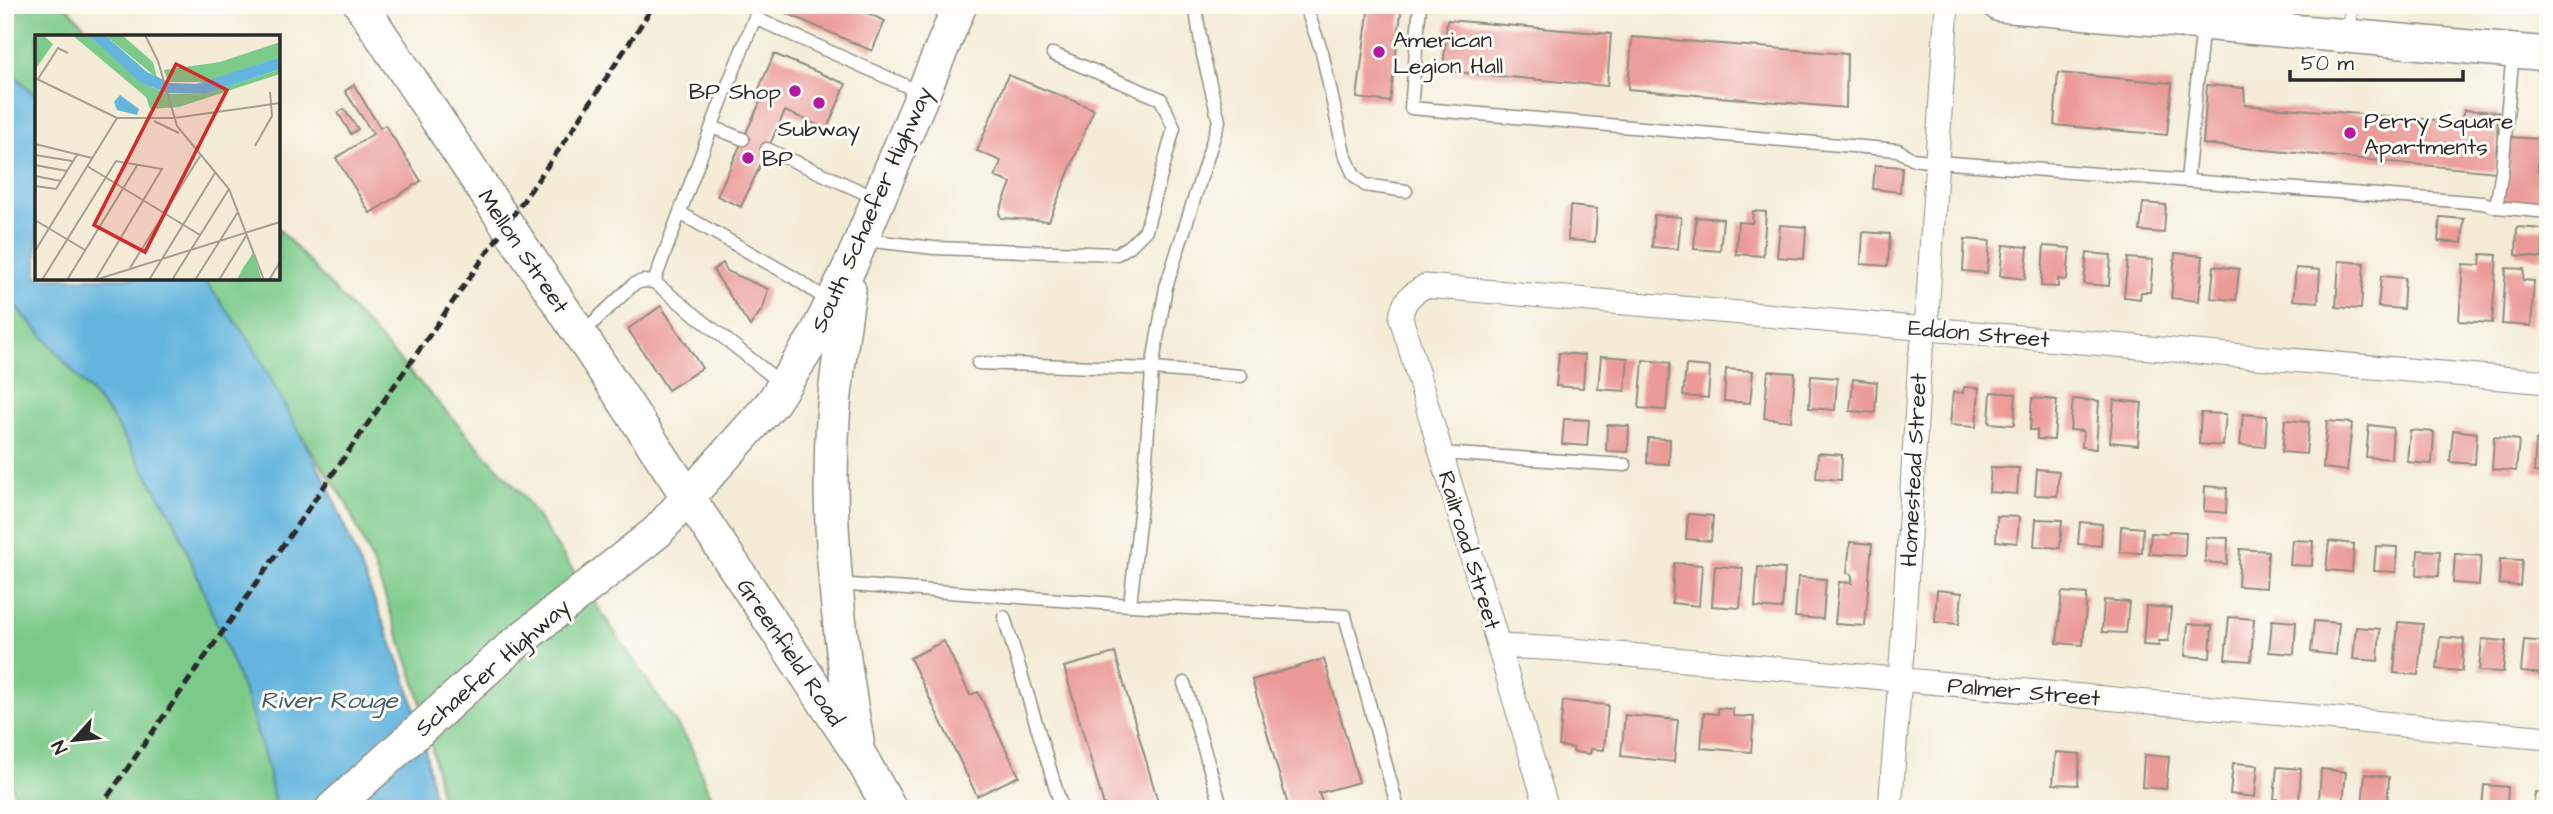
<svg xmlns="http://www.w3.org/2000/svg" width="2553" height="814" viewBox="0 0 2553 814" font-family="'Architects Daughter',sans-serif">
	<rect width="100%" height="100%" fill="#fdfcf7"/>
	<filter id="ink" filterUnits="userSpaceOnUse"><feTurbulence type="fractalNoise" baseFrequency=".0143" numOctaves="2"/><feDisplacementMap in="SourceGraphic" scale="14" xChannelSelector="R" yChannelSelector="G"/><feConvolveMatrix kernelMatrix="1 2 1 2 8 2 1 2 1" color-interpolation-filters="sRGB"/></filter>
	<filter id="wash" filterUnits="userSpaceOnUse"><feTurbulence type="fractalNoise" baseFrequency=".00686" numOctaves="4" result="noise"/><feDisplacementMap in="SourceGraphic" scale="28" xChannelSelector="R" yChannelSelector="G"/><feGaussianBlur stdDeviation="1.57" result="paint"/><feColorMatrix in="noise" values="0 0 0 0 0 0 0 0 0 0 0 0 0 0 0 0 0 1.4 0 .05"/><feComposite in="paint" operator="in"/></filter>
	<g filter="url(#wash)">
		<rect width="100%" height="100%" fill="#f4ecd7"/>
		<!-- green -->
		<g fill="#7cca8a" stroke="#547a5a" stroke-width="2">
			<polygon points="5,5 65,5 95,37 37,37 37,97 5,66"/>
			<polygon points="278,228 522,494 690,744 715,809 443,809 428,726 414,680 376,571 346,502 295,426 251,343 203,278 278,278"/>
			<polygon points="5,296 36,328 111,416 175,521 246,696 267,765 274,799 264,809 19,809 5,763"/>
		</g>
		<!-- water -->
		<polygon fill="#63b5de" stroke="#477084" stroke-width="2" points="5,66 37,97 37,278 203,278 251,343 328,485 404,674 423,736 436,809 276,809 267,765 246,696 175,521 111,416 36,328 5,296"/>
		<g id="blocks">
			<!-- building -->
			<g fill="#eb9a97">
				<polygon points="779,5 849,5 885,21 872,51 777,9"/>
				<polygon points="1369,5 1402,5 1390,102 1357,98"/>
				<polygon points="1447,20 1611,34 1607,86 1443,71"/>
				<polygon points="1632,37 1847,54 1846,108 1628,89"/>
				<polygon points="774,54 846,84 827,129 785,111 741,207 717,196 761,100 755,98"/>
				<polygon points="2058,73 2172,83 2167,135 2054,125"/>
				<polygon points="1008,75 1094,109 1049,221 1001,218 999,213 1011,183 995,177 1001,161 977,151"/>
				<polygon points="354,85 380,128 385,125 421,181 370,213 336,158 373,134 345,91"/>
				<polygon points="2207,85 2244,88 2245,105 2461,122 2464,110 2498,112 2496,172 2203,144"/>
				<polygon points="344,109 358,129 351,134 338,113"/>
				<polygon points="2508,137 2539,139 2538,172 2548,173 2548,208 2503,203"/>
				<polygon points="1875,165 1902,167 1900,192 1873,189"/>
				<polygon points="2143,203 2166,205 2164,233 2140,231"/>
				<polygon points="1570,206 1597,209 1595,242 1568,240"/>
				<polygon points="1753,211 1766,212 1763,256 1736,254 1738,222 1752,223"/>
				<polygon points="1654,215 1681,217 1678,249 1652,247"/>
				<polygon points="1696,217 1723,219 1720,251 1694,249"/>
				<polygon points="2440,217 2464,219 2462,243 2438,241"/>
				<polygon points="1780,225 1806,227 1804,259 1777,257"/>
				<polygon points="2517,227 2544,229 2542,258 2516,255"/>
				<polygon points="1863,232 1890,234 1888,266 1861,264"/>
				<polygon points="1965,239 1990,241 1987,273 1963,271"/>
				<polygon points="2003,245 2028,247 2025,279 2000,276"/>
				<polygon points="2044,246 2070,248 2067,280 2058,279 2058,287 2041,286"/>
				<polygon points="2087,253 2111,255 2109,286 2084,284"/>
				<polygon points="2175,253 2203,256 2199,301 2171,298"/>
				<polygon points="2481,254 2497,255 2492,323 2459,321 2463,264 2480,265"/>
				<polygon points="2128,258 2153,260 2150,292 2141,292 2140,299 2124,297"/>
				<polygon points="2339,261 2364,263 2361,309 2336,307"/>
				<polygon points="723,263 727,271 768,289 763,308 750,326 713,270"/>
				<polygon points="2214,266 2239,269 2236,300 2211,298"/>
				<polygon points="2296,268 2320,270 2318,302 2293,300"/>
				<polygon points="2506,268 2524,269 2523,280 2534,281 2531,326 2502,324"/>
				<polygon points="2381,276 2405,278 2403,309 2378,307"/>
				<polygon points="661,306 702,368 668,390 628,329"/>
				<polygon points="1559,353 1585,355 1583,388 1556,386"/>
				<polygon points="1601,356 1628,358 1625,391 1598,389"/>
				<polygon points="1643,360 1670,363 1666,410 1639,408"/>
				<polygon points="1686,365 1710,367 1708,398 1683,396"/>
				<polygon points="1726,369 1753,371 1750,403 1724,401"/>
				<polygon points="1768,371 1795,373 1791,421 1764,418"/>
				<polygon points="1811,376 1837,378 1835,410 1809,408"/>
				<polygon points="1853,379 1877,382 1875,413 1850,411"/>
				<polygon points="1964,387 1979,388 1976,427 1950,425 1953,392 1963,393"/>
				<polygon points="1991,392 2016,394 2014,425 1989,423"/>
				<polygon points="2032,398 2057,400 2054,440 2037,439 2037,430 2030,430"/>
				<polygon points="2073,399 2099,401 2096,449 2082,447 2083,431 2070,430"/>
				<polygon points="2114,400 2142,403 2138,445 2110,442"/>
				<polygon points="2201,413 2226,414 2223,446 2199,444"/>
				<polygon points="2243,414 2267,416 2265,447 2240,445"/>
				<polygon points="1564,419 1589,420 1587,446 1562,444"/>
				<polygon points="2285,420 2309,422 2306,454 2282,452"/>
				<polygon points="2327,421 2352,423 2347,471 2323,468"/>
				<polygon points="1607,425 1629,426 1628,452 1606,451"/>
				<polygon points="2369,425 2393,428 2391,459 2366,457"/>
				<polygon points="2410,430 2434,432 2432,464 2407,462"/>
				<polygon points="2453,430 2477,433 2475,464 2450,462"/>
				<polygon points="2494,437 2519,440 2516,471 2492,469"/>
				<polygon points="1648,438 1670,439 1669,464 1647,463"/>
				<polygon points="2536,440 2548,441 2548,473 2534,472"/>
				<polygon points="1818,453 1842,455 1841,480 1816,478"/>
				<polygon points="1991,467 2019,468 2017,494 1989,492"/>
				<polygon points="2037,469 2059,471 2057,496 2035,495"/>
				<polygon points="2205,486 2227,488 2226,513 2204,511"/>
				<polygon points="1688,514 1713,516 1711,541 1686,539"/>
				<polygon points="2542,515 2548,516 2548,541 2540,541"/>
				<polygon points="1997,516 2019,517 2017,543 1996,541"/>
				<polygon points="2036,519 2062,520 2060,548 2034,546"/>
				<polygon points="2080,522 2102,524 2101,546 2078,544"/>
				<polygon points="2121,526 2143,528 2142,553 2120,552"/>
				<polygon points="2169,531 2186,532 2185,556 2149,554 2151,533 2168,534"/>
				<polygon points="2206,537 2228,538 2227,564 2205,562"/>
				<polygon points="2292,540 2313,541 2312,566 2290,565"/>
				<polygon points="2329,541 2354,544 2352,572 2326,570"/>
				<polygon points="1850,542 1872,544 1865,626 1835,624 1839,582 1852,583 1852,574 1847,573"/>
				<polygon points="2376,546 2397,547 2396,572 2374,571"/>
				<polygon points="2240,549 2268,551 2266,588 2238,586"/>
				<polygon points="2418,550 2440,551 2439,576 2417,575"/>
				<polygon points="2455,554 2481,556 2479,585 2453,583"/>
				<polygon points="2500,559 2522,560 2520,586 2499,584"/>
				<polygon points="1674,563 1702,565 1699,606 1672,603"/>
				<polygon points="2542,563 2548,563 2548,589 2541,588"/>
				<polygon points="1715,566 1743,568 1740,608 1712,606"/>
				<polygon points="1758,567 1785,569 1782,609 1755,607"/>
				<polygon points="1798,577 1826,579 1823,619 1795,617"/>
				<polygon points="1937,590 1962,593 1959,624 1935,622"/>
				<polygon points="2062,592 2087,594 2083,645 2057,643"/>
				<polygon points="2104,600 2129,602 2126,633 2102,632"/>
				<polygon points="2146,606 2171,608 2168,641 2159,641 2159,646 2143,645"/>
				<polygon points="2229,617 2254,619 2251,661 2225,659"/>
				<polygon points="2272,620 2296,622 2294,654 2269,652"/>
				<polygon points="2314,621 2339,623 2336,655 2311,652"/>
				<polygon points="2398,622 2423,624 2418,675 2394,673"/>
				<polygon points="2188,624 2212,626 2210,658 2185,656"/>
				<polygon points="2356,627 2380,629 2378,661 2353,659"/>
				<polygon points="2440,637 2464,639 2462,671 2437,669"/>
				<polygon points="2482,639 2506,641 2503,672 2479,671"/>
				<polygon points="2524,640 2548,642 2545,674 2521,672"/>
				<polygon points="944,641 970,695 978,692 1019,776 977,796 910,658"/>
				<polygon points="1115,653 1160,809 1105,809 1064,667"/>
				<polygon points="1324,659 1359,782 1319,793 1324,809 1289,809 1252,680"/>
				<polygon points="1563,701 1608,705 1604,750 1591,749 1590,754 1573,752 1574,748 1559,746"/>
				<polygon points="1718,708 1733,709 1733,716 1754,717 1751,752 1701,748 1704,713 1718,714"/>
				<polygon points="1625,715 1678,720 1674,762 1621,756"/>
				<polygon points="2056,752 2080,754 2078,785 2053,784"/>
				<polygon points="2144,755 2169,757 2166,789 2142,787"/>
				<polygon points="2233,763 2258,765 2255,797 2230,794"/>
				<polygon points="2277,767 2301,769 2299,801 2274,799"/>
				<polygon points="2321,769 2346,772 2343,803 2319,801"/>
				<polygon points="2365,774 2389,777 2387,808 2362,806"/>
				<polygon points="2484,785 2508,787 2507,809 2482,809"/>
				<polygon points="2535,792 2548,793 2548,809 2533,809"/>
			</g>
		</g>
	</g>
	<g filter="url(#ink)">
		<use href="#blocks" fill-opacity="0" stroke="#908c81" stroke-width="2"/>
		<g fill="none" stroke-linecap="round" stroke-linejoin="round">
			<!-- lane casing -->
			<g stroke="#908c81" stroke-width="15">
				<g id="lane">
					<polyline points="930,5 955,16"/>
					<polyline points="1305,5 1322,52 1344,153 1354,175 1365,185 1406,191"/>
					<polyline points="1420,5 1411,108 1898,150 1912,159 1937,162 2483,203 2496,207 2548,212"/>
					<polyline points="755,18 922,93"/>
					<polyline points="2350,36 2351,5"/>
					<polyline points="712,127 743,139"/>
					<polyline points="767,149 878,199"/>
					<polyline points="2187,180 2203,24"/>
					<polyline points="2496,207 2502,170 2513,52"/>
					<polyline points="680,213 793,277 832,303"/>
					<polyline points="865,240 934,248 1117,254 1130,246 1146,230 1174,128 1161,99 1053,54"/>
					<polyline points="654,282 719,107 760,5"/>
					<polyline points="582,333 634,284 643,281 654,282 782,384"/>
					<polyline points="978,363 1152,369 1241,376"/>
					<polyline points="1440,453 1625,465"/>
					<polyline points="836,584 1130,605 1345,616 1398,809"/>
					<polyline points="1130,605 1146,459 1152,369 1166,287 1219,121 1203,55 1195,5"/>
					<polyline points="1004,617 1062,809"/>
					<polyline points="1184,683 1222,809"/>
				</g>
			</g>
			<!-- street casing -->
			<g stroke="#908c81" stroke-width="25">
				<g id="street">
					<polyline points="1499,646 1562,649 2548,738"/>
					<path d="M1547,809L1401,318C1403,301 1410,295 1425,286L2548,382"/>
					<polyline points="1890,809 1902,652 1920,356 1926,329 1947,5"/>
				</g>
			</g>
			<!-- secondary casing -->
			<g stroke="#908c81" stroke-width="36">
				<g id="secondary">
					<polyline points="361,5 859,754 890,809"/>
					<polyline points="2000,5 2548,54"/>
					<path d="M849,290C843,333 836,375 833,418C826,526 838,635 857,741"/>
					<polyline points="332,809 511,647 657,532 773,402 815,337 852,262 960,5"/>
				</g>
			</g>
			<!-- lane -->
			<use href="#lane" stroke="#fff" stroke-width="12"/>
			<!-- street -->
			<use href="#street" stroke="#fff" stroke-width="23"/>
			<!-- secondary -->
			<use href="#secondary" stroke="#fff" stroke-width="33"/>
			<!-- rail -->
			<polyline stroke="#2b2b2b" stroke-width="5" stroke-dasharray="10 5" stroke-linecap="butt" points="99,809 567,138 654,5"/>
		</g>
	</g>
	<!-- markers -->
	<g fill="#b5179e" stroke="#fdfcf7" stroke-width="2.5">
		<circle cx="1379" cy="52" r="7"/>
		<circle cx="795" cy="91" r="7"/>
		<circle cx="819" cy="103" r="7"/>
		<circle cx="2350" cy="133" r="7"/>
		<circle cx="748" cy="158" r="7"/>
	</g>
	<g text-anchor="middle" stroke-width="6" stroke-linejoin="round" paint-order="stroke">
		<!-- poi labels -->
		<g font-size="23" fill="#2b2b2b" stroke="#fdfcf7" text-anchor="start">
			<text x="1393" y="47">American<tspan x="1393" dy="26">Legion Hall</tspan></text>
			<text x="781" y="99" text-anchor="end">BP Shop</text>
			<text x="2364" y="128">Perry Square<tspan x="2364" dy="26">Apartments</tspan></text>
			<text x="819" y="136" text-anchor="middle">Subway</text>
			<text x="762" y="166">BP</text>
		</g>
		<!-- street labels -->
		<g font-size="23" fill="#2b2b2b" stroke="#fdfcf7">
			<text transform="translate(871 209) rotate(-66)" y="8">South Schaefer Highway</text>
			<text transform="translate(524 251) rotate(56)" y="8">Mellon Street</text>
			<text transform="translate(1979 333) rotate(5)" y="8">Eddon Street</text>
			<text transform="translate(1913 470) rotate(-87)" y="8">Homestead Street</text>
			<text transform="translate(1470 550) rotate(73)" y="8">Railroad Street</text>
			<text transform="translate(791 652) rotate(56)" y="8">Greenfield Road</text>
			<text transform="translate(492 667) rotate(-41)" y="8">Schaefer Highway</text>
			<text transform="translate(2024 691) rotate(5)" y="8">Palmer Street</text>
		</g>
		<!-- water labels -->
		<g font-size="24" font-style="italic" fill="#3f5b6a" stroke="#fdfcf7">
			<text x="329" y="708">River Rouge</text>
		</g>
	</g>
	<!-- overview -->
	<g transform="translate(35 35)">
		<rect width="245" height="245" fill="#f4ecd7"/>
		<path d="M0,0H8L18,9L0,35ZM37,0H53L107,48L133,59H170L245,34V39L144,72L115,74L111,62ZM70,0H87L118,27L122,43ZM245,7V22L170,47H133L129,35L185,27ZM218,218L227,245L202,244L208,233Z" fill="#7cca8a"/>
		<path d="M53,0H70L112,37L135,48L162,49L245,22V34L170,59L132,58L106,48ZM85,60L104,74L102,80L82,75L79,67Z" fill="#63b5de"/>
		<path fill="none" stroke="#a49f92" stroke-width="2" d="M110,0L123,26L142,91L194,154L229,245M0,43L82,83H139M3,44L23,13L33,18M139,83L245,68M119,86L144,98M0,109L57,123M220,111L237,81L235,57M0,120L37,126M0,130L32,136M52,131L165,200M0,141L26,146M0,151L21,154L43,118M0,185L50,215M0,216L82,83M95,233L165,121M7,245L81,126L127,134L61,244M32,245L103,129M60,245L245,187M114,245L180,138M137,245L194,154M160,245L203,177M184,245L211,201M234,245L245,227"/>
		<path fill="#d62828" fill-opacity="0.15" stroke="#d62828" stroke-width="3.5" d="M141,29L192,55L110,217L59,190Z"/>
		<rect width="245" height="245" fill="none" stroke="#2b2b2b" stroke-width="3.5"/>
	</g>
	<!-- margin -->
	<rect width="2553" height="814" fill="none" stroke="#fdfcf7" stroke-width="28"/>
	<!-- north arrow -->
	<g transform="translate(74 740) rotate(243)" stroke="#fdfcf7" stroke-width="5" paint-order="stroke">
	<path d="M0-5L12 26L0 18L-12 26Z" fill="#2b2b2b"/>
	<text y="-10" font-size="19" font-weight="bold" text-anchor="middle" fill="#2b2b2b">N</text>
	</g>
	<!-- scale -->
	<path d="M2290 70v10h173v-10" fill="none" stroke="#2b2b2b" stroke-width="3.5"/>
	<text x="2301" y="70" font-size="21" fill="#2b2b2b" stroke="#fdfcf7" stroke-width="5" paint-order="stroke">50 m</text>
</svg>
